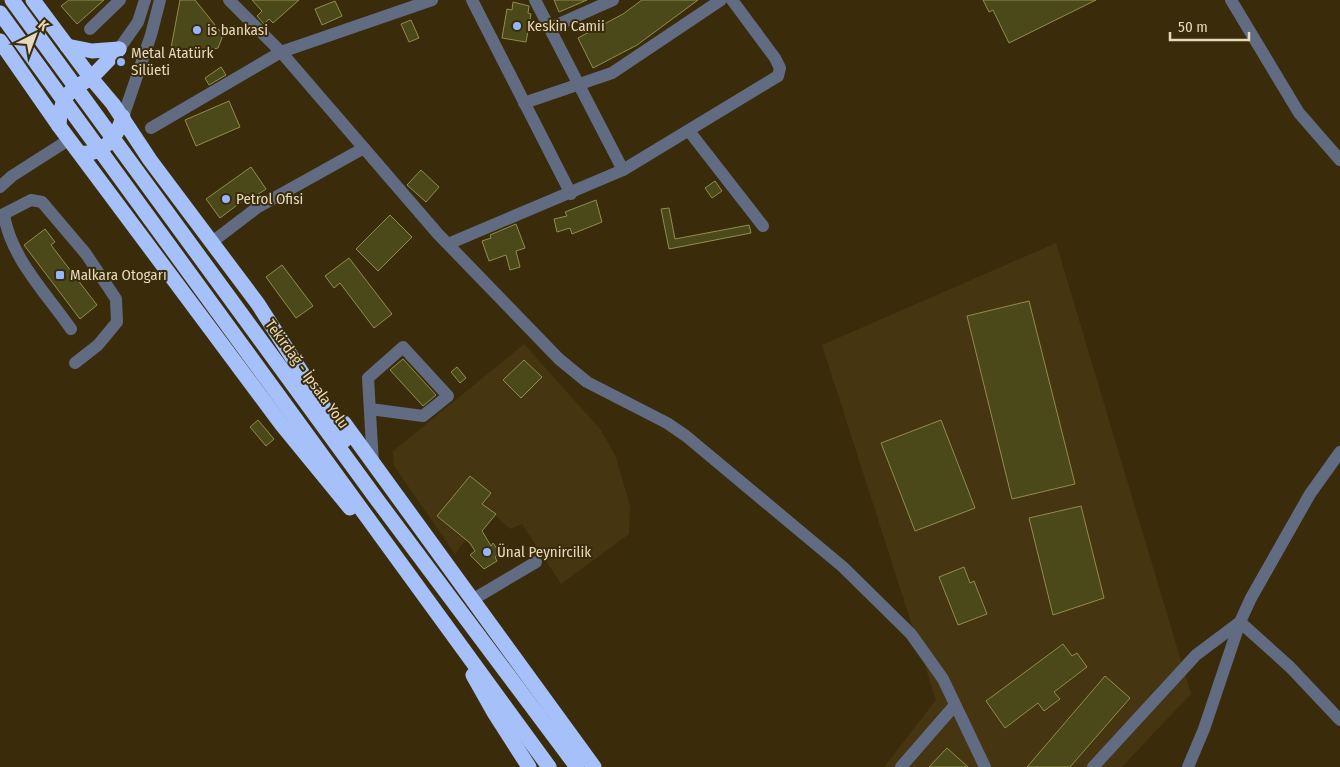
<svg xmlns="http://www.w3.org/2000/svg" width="1340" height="767" viewBox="0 0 1340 767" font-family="'Fira Sans Condensed',sans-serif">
	<rect width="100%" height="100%" fill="#3a2c0b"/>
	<!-- built -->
	<g fill="#453510">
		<polygon points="1056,243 1191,694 1122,767 884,767 936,700 822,345"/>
		<polygon points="524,344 601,430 615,455 630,505 629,534 561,584 522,524 510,529 489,509 455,554 394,466 393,451"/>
	</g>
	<!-- building -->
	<g fill="#4b4819" stroke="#918d4c">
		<polygon points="69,0 104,0 77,24 61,6"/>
		<polygon points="180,0 195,0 223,35 218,48 182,57 171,48"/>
		<polygon points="252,0 299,0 273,23 269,19 264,24 257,16 262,11"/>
		<polygon points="554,0 587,0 559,12"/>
		<polygon points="642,0 698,0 637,45 593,68 578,38 623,14"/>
		<polygon points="983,0 1096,0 1009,43 993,10 989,12"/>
		<polygon points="335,1 342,16 322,25 315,9"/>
		<polygon points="513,2 529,6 528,13 531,14 526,42 502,38 507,9 512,10"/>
		<polygon points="411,20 419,38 409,42 401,24"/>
		<polygon points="221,67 226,75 209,85 205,78"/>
		<polygon points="229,101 240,127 196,146 185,120"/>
		<polygon points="251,167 266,189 251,199 249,196 220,218 206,199"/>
		<polygon points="421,170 439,187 426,202 407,185"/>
		<polygon points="715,181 722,191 712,198 705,188"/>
		<polygon points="596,200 602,222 572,234 570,228 557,232 554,219 567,216 565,212"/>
		<polygon points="669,208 675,239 749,225 751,233 669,249 661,209"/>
		<polygon points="390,215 412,237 378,271 356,249"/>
		<polygon points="516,224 525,248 516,251 520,267 510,270 506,255 489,261 482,241 491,238 490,235"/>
		<polygon points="45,229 55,242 51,245 97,305 80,319 24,245"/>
		<polygon points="349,258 392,314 374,328 340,283 334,288 325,276"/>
		<polygon points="282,265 313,306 296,318 266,277"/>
		<polygon points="1029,301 1075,484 1012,499 967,316"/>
		<polygon points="403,359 436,395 423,406 390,370"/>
		<polygon points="524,360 542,377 521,398 503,380"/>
		<polygon points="457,367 466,378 460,383 451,372"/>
		<polygon points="258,420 274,439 266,446 250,427"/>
		<polygon points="941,420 975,508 915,531 881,443"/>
		<polygon points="470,476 491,493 482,504 496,514 482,531 491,546 493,543 500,553 495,557 497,561 484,569 470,555 475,551 470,543 437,516"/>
		<polygon points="1081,506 1104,598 1053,615 1029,518"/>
		<polygon points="964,567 970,583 974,581 987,614 958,625 939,577"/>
		<polygon points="1063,644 1072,656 1077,653 1087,667 1054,692 1060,699 1044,711 1038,703 1005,728 986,701"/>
		<polygon points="1105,676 1130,698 1070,767 1027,767"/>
		<polygon points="947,748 968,767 929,767"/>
	</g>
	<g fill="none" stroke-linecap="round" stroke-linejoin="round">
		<!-- minor -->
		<g stroke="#616c83" stroke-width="12">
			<polyline points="229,0 281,52 438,234 559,359 587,382 667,423 686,436 843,567 911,634 943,679 985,767"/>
			<polyline points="472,0 571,194"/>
			<polyline points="535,0 623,170"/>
			<polyline points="1231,0 1299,113 1340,160"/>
			<polyline points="550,28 613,0"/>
			<polyline points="90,29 120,0"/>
			<polyline points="119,49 138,22 145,0"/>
			<polyline points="524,103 612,73 721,0"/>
			<polyline points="123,117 151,35 160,0"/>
			<polyline points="151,128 281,52 432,0"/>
			<polyline points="689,131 763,226"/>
			<polyline points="0,187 12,176 70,139"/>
			<path d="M4,215C11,258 46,293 71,329"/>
			<polyline points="0,216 31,200 42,202 86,254 116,299 117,322 98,345 75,363"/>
			<polyline points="212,242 258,207 364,148"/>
			<polyline points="448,244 623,170 778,76 780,68 775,58 732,0"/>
			<polyline points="370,409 423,416 448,396 403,347 368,378 373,464"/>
			<polyline points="472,600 536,562"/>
			<polyline points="901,767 955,705"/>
			<polyline points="1093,767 1196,655 1240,622 1290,667 1340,720"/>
			<polyline points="1188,767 1204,729 1240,622 1251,598 1310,494 1340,452"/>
		</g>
		<!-- highway -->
		<g stroke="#a6c0fa" stroke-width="15">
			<polyline points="12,0 378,501 577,767"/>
			<polyline points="33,0 91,78 113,104 150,160 258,304 345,440"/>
			<polyline points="0,13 549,767"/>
			<polyline points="0,41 59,126 206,323 282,425 350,508"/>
			<polyline points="67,46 92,51 119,49"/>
			<polyline points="91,78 119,49"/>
			<polyline points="344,423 594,767"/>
			<polyline points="473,675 495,714 529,767"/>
		</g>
		<!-- highway-bridge -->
		<g stroke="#a6c0fa" stroke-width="15">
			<path d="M59,126C60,97 67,92 91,78"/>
			<path d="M80,153C103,156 117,137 123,117"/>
		</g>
	</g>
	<!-- markers -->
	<g fill="#96b6fd" stroke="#3a2c0b" stroke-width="2">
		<circle cx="517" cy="26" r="5"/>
		<circle cx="197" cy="30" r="5"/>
		<circle cx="121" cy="62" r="5"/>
		<circle cx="226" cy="199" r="5"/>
		<rect x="55" y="270" width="10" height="10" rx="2.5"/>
		<circle cx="487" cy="552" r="5"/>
	</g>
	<g text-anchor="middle" stroke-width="4" stroke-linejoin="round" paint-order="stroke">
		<!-- poi labels -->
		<g font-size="15" fill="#e7d9bb" stroke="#3a2c0b" text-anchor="start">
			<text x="527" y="31">Keskin Camii</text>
			<text x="207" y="35">is bankasi</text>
			<text x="131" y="58">Metal Atatürk<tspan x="131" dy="17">Silüeti</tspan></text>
			<text x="236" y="204">Petrol Ofisi</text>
			<text x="70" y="280">Malkara Otogarı</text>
			<text x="497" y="557">Ünal Peynircilik</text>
		</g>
		<!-- street labels -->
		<g font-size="15" fill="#e7d9bb" stroke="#3a2c0b">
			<text transform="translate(307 374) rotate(54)" y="5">Tekirdağ - İpsala Yolu</text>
		</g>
	</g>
	<!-- north arrow -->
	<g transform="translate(35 35) rotate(42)" stroke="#3a2c0b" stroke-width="4" paint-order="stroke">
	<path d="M0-4L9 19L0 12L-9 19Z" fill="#e7d9bb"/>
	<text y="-8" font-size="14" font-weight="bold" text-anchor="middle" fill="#e7d9bb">K</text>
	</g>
	<!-- scale -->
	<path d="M1170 32v8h79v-8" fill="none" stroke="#e7d9bb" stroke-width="2.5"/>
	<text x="1178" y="32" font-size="15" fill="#e7d9bb" stroke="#3a2c0b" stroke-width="4" paint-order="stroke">50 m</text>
</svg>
